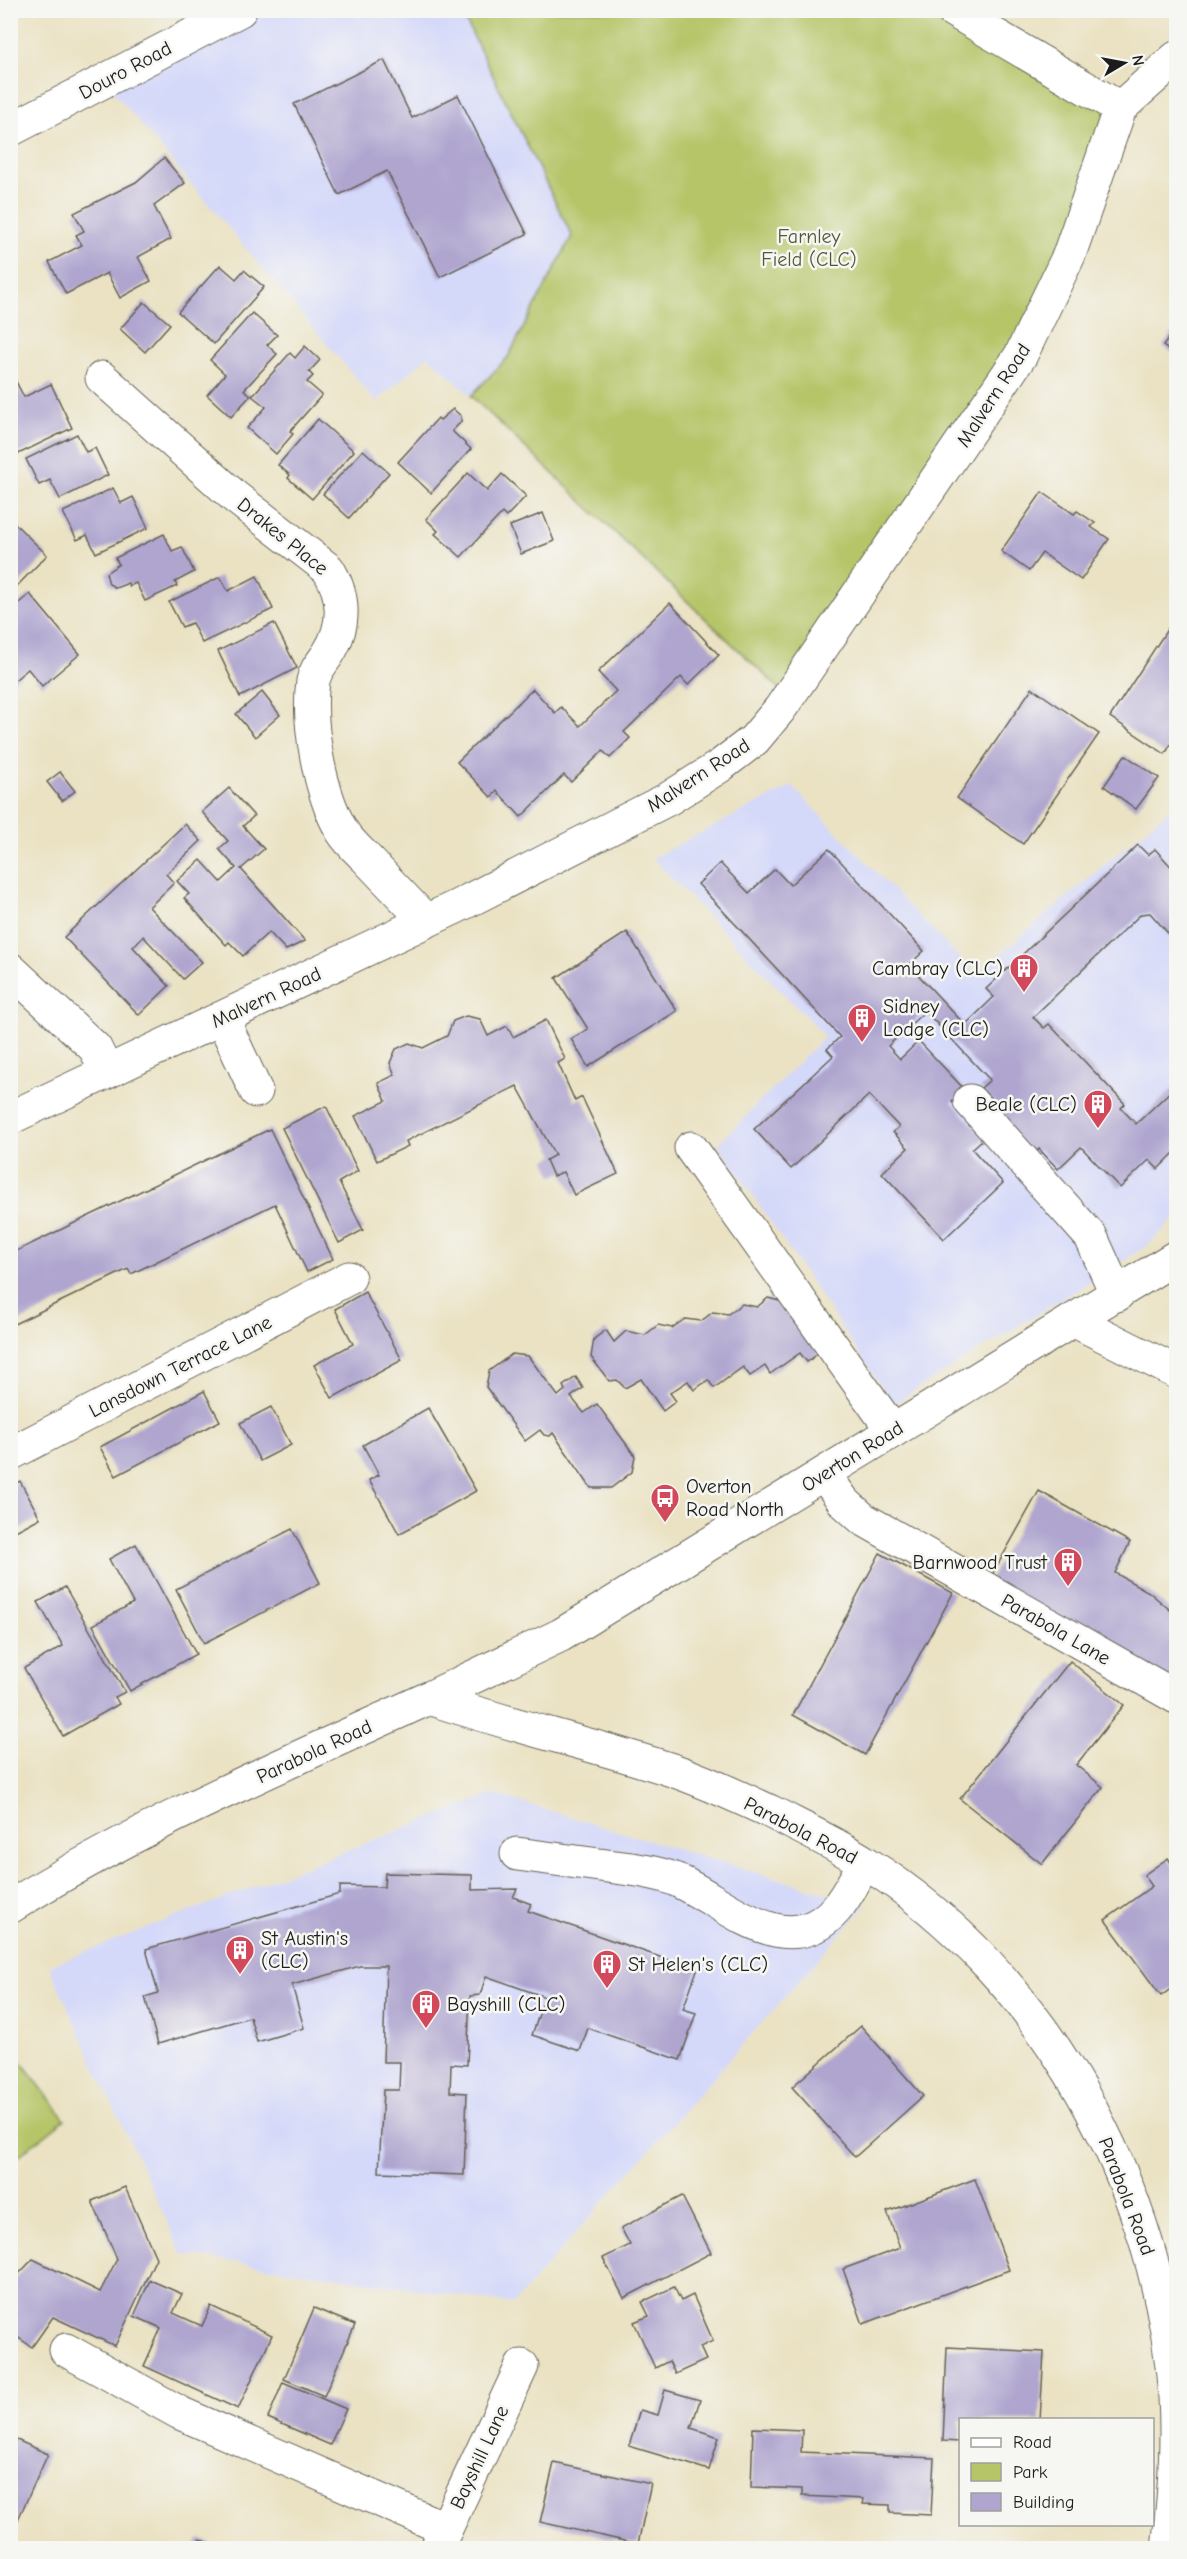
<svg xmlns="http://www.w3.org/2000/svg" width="1187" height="2559" viewBox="0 0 1187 2559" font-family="'Comic Neue',sans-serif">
	<rect width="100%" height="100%" fill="#f6f6f2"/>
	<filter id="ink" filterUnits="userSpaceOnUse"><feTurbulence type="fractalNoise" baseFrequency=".0167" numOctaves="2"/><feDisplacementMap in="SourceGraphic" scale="12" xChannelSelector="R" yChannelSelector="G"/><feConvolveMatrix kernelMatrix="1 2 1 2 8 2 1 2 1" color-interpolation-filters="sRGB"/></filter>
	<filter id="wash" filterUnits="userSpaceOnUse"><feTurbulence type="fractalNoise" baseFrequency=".008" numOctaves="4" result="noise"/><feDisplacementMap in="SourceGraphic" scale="24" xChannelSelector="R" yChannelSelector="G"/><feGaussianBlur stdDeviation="1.35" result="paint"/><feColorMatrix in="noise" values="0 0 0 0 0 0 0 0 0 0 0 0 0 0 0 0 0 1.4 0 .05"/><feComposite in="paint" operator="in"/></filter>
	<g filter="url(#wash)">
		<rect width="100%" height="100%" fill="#eae2c3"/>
		<!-- built -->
		<g fill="#d4d8f9">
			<polygon points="240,11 461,11 572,236 508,357 471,396 428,356 376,402 104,81"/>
			<polygon points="792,786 976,975 1176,804 1176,1218 1147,1246 893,1404 718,1144 825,1036 652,858"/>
			<polygon points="493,1794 866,1905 513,2304 182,2254 49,1966"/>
		</g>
		<!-- green -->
		<g fill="#b5c568" stroke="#687042" stroke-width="1.5">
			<polygon points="461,11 952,11 1120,108 1069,255 788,697 471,396 508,357 572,236"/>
			<polygon points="11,2048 65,2119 11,2162"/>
		</g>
		<g id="blocks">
			<!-- building -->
			<g fill="#afa5cf">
				<polygon points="384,60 412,118 458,95 527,234 440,277 387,171 339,195 294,104"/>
				<polygon points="164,158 185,183 154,206 171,239 138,257 151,281 120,298 107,273 66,294 49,262 82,245 76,235 84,231 74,213 136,182"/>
				<polygon points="220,265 236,279 244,270 264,287 214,344 178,312"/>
				<polygon points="144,302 170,324 145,352 120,329"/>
				<polygon points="252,313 277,335 267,345 277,354 244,390 251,395 231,417 207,395 225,374 210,360"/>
				<polygon points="1176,328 1176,355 1163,346"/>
				<polygon points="305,346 320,360 309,372 313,376 307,382 322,395 290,431 293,434 276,454 247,428 266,407 252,396 290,353 295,358"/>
				<polygon points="10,370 24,397 51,384 72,428 10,458"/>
				<polygon points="453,409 461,416 461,422 452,431 471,449 431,493 398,462 438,418 440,420"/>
				<polygon points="318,419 354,451 312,499 288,478 290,475 278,465"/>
				<polygon points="77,434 86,452 95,448 108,475 60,499 50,480 39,485 26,459"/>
				<polygon points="363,450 389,473 349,518 323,494"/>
				<polygon points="468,473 487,491 502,474 526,496 506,517 502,513 461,557 435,534 438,531 426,519"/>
				<polygon points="113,488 121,503 133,497 148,528 96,553 87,535 77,540 63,512"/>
				<polygon points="1042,492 1074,514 1077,511 1095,523 1091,527 1109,539 1081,580 1042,553 1029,571 1001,551"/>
				<polygon points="543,513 554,541 521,554 510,526"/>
				<polygon points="10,519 47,555 17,586 10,579"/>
				<polygon points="164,534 172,551 182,547 194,572 175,582 177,586 145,601 136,583 129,586 128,583 116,588 109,584 106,573 119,564 115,558"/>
				<polygon points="257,576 273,609 202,643 192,623 182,627 169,602 220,577 228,591"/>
				<polygon points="30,594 80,654 42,686 28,669 10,684 10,610"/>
				<polygon points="670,603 719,655 688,685 681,677 624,732 630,738 610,758 603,751 571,782 564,775 521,817 497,791 491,797 457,762 533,689 555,713 561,707 580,726 616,691 598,672"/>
				<polygon points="274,623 297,668 240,697 218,651"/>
				<polygon points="1170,625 1176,630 1176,736 1165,754 1110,717"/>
				<polygon points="1032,688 1099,734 1023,844 957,798"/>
				<polygon points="262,692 280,715 255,737 236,714"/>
				<polygon points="1125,755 1159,778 1136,809 1104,786"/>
				<polygon points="60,772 75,791 62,801 47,782"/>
				<polygon points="229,788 254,816 243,826 264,849 241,869 305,941 286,950 269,932 243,956 229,942 226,945 184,898 189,894 177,881 201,860 221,882 236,868 219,849 228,841 202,812"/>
				<polygon points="185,824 201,841 166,874 174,883 149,907 202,962 183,979 143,936 133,947 169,986 139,1015 64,937"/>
				<polygon points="1138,845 1148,855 1155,849 1176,872 1176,942 1150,913 1141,914 1033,1017 1044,1028 1049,1024 1125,1104 1121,1108 1136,1124 1176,1086 1176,1151 1158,1169 1149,1160 1120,1188 1081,1147 1058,1169 1039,1149 1034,1155 994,1113 1000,1108 981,1088 990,1080 925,1011 888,1046 900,1059 919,1041 965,1090 952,1102 984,1138 972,1149 1003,1183 944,1239 882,1173 908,1148 893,1132 899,1127 869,1095 791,1169 754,1129 833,1056 827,1049 840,1037 698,884 720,863 749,893 775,869 790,885 829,849 924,951 909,965 965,1025 994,997 986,989"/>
				<polygon points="627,932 677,1011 588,1067 571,1039 588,1029 556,978"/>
				<polygon points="466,1016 480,1019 488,1036 507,1026 513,1037 546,1020 565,1059 558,1063 575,1101 582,1097 618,1174 574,1195 563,1172 553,1176 546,1160 555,1155 517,1086 406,1141 408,1146 377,1161 355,1116 386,1101 378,1083 395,1075 390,1063 396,1049 409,1043 423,1048 447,1036 453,1021"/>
				<polygon points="326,1106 358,1171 339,1182 363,1230 339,1243 282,1128"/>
				<polygon points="270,1129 333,1259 307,1272 275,1204 131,1274 128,1269 10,1326 10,1254"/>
				<polygon points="365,1292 402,1360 332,1398 314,1365 353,1344 335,1309"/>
				<polygon points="768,1298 783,1302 820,1352 807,1362 800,1353 770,1374 765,1366 750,1376 743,1367 714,1388 708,1380 694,1390 688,1381 670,1393 676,1401 663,1411 641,1379 625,1388 617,1380 609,1381 591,1357 594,1339 606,1330 614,1342 626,1331 645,1335 658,1325 672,1328 685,1319 701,1321 713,1312 728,1314 742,1304 757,1307"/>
				<polygon points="512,1354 528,1356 558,1396 565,1390 563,1386 576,1377 583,1388 571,1397 584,1413 597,1404 635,1456 632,1472 611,1488 591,1488 553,1433 550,1436 544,1435 540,1430 525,1441 486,1387 489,1371"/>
				<polygon points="204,1391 220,1421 116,1476 100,1447"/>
				<polygon points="271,1407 291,1445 260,1461 240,1423"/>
				<polygon points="428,1408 476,1491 399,1534 369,1480 379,1475 363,1445"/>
				<polygon points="20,1481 40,1518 10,1534 10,1487"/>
				<polygon points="1039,1491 1130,1542 1115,1573 1149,1592 1176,1615 1176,1666 1170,1680 987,1584"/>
				<polygon points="292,1529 320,1583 204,1643 176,1589"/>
				<polygon points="136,1544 196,1654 130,1691 93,1625 133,1603 109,1559"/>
				<polygon points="880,1553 953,1593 865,1755 793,1715"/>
				<polygon points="65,1587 125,1692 115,1697 119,1704 63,1736 24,1668 63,1646 38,1602"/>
				<polygon points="1070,1661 1124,1705 1076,1765 1103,1787 1042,1864 960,1799"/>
				<polygon points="1168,1858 1176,1870 1176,1985 1161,1996 1105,1920 1152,1886 1144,1875"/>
				<polygon points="385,1873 472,1875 472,1890 517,1889 513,1897 531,1904 528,1911 697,1970 683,2009 696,2013 680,2060 588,2028 580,2051 532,2035 545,1997 486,1976 480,1995 470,1996 467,2065 451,2064 450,2092 467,2093 464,2175 379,2172 383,2090 399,2090 400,2062 383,2062 386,1966 360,1966 292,1985 304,2028 257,2042 250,2017 158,2044 145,1997 158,1993 146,1949 340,1894 340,1886 384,1887"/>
				<polygon points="861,2026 923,2096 855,2157 792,2087"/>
				<polygon points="975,2179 1009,2270 863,2324 843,2269 900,2248 887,2212"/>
				<polygon points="125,2187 156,2258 115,2346 53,2317 32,2347 10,2332 10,2283 33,2259 100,2292 117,2259 92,2201"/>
				<polygon points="682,2196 711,2253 624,2298 603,2258 630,2245 621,2228"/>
				<polygon points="150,2280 182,2294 173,2313 202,2326 211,2306 272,2335 238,2409 144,2366 161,2328 134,2316"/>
				<polygon points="674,2287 681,2301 693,2295 713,2341 700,2347 706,2360 675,2374 669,2361 655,2368 634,2322 649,2316 642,2302"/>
				<polygon points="314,2308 355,2325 324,2396 284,2379"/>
				<polygon points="947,2347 1044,2352 1040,2420 960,2420 960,2442 943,2441"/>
				<polygon points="283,2382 346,2409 330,2445 268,2418"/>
				<polygon points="665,2390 700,2400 691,2428 719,2437 709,2470 629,2446 640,2410 658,2415"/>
				<polygon points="753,2428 802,2430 801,2452 934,2458 931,2515 890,2513 890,2505 863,2504 864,2499 802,2496 802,2489 751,2487"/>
				<polygon points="10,2437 48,2454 10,2537"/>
				<polygon points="554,2463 651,2484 638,2544 540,2522"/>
				<polygon points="200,2539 220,2548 195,2548"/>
			</g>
		</g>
	</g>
	<g filter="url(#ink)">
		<use href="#blocks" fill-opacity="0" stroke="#646156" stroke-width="1.5"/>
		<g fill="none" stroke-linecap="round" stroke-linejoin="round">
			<!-- minor casing -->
			<g stroke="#646156" stroke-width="35">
				<g id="minor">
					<polyline points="952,10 1120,108"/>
					<polyline points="10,130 240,10"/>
					<path d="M102,378L235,497L328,569C345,596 346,626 328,654C322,663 315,670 313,681C307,724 320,794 342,831C348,841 358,850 366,858C386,879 406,900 426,921"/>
					<polyline points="10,969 95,1048 107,1072"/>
					<polyline points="222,1018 256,1091"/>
					<polyline points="970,1101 1091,1237 1117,1295"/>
					<polyline points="10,1118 458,906 668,799 720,766 754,740 780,709 1021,355 1069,255 1120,108 1176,58"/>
					<polyline points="691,1148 893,1431"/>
					<polyline points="1073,1320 1176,1372"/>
					<polyline points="10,1454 349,1278"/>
					<polyline points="824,1474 844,1502 863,1519 1176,1697"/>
					<polyline points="429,1698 561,1635 1176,1257"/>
					<path d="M517,1854C547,1858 577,1862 607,1866C630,1869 653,1871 674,1879C724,1900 786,1966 836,1909C848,1895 856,1877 865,1863"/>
					<path d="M10,1907C142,1824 288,1763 429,1698C509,1725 592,1744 672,1770C705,1781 739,1797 771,1812C802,1828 836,1844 866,1863C1046,1975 1160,2188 1175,2397C1178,2447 1174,2499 1168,2548"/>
					<polyline points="66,2350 180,2413 446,2529"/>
					<polyline points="437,2548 522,2366"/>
				</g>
			</g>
			<!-- minor -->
			<use href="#minor" stroke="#fff" stroke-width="33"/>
		</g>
	</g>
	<!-- icons -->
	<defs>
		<g id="building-pin" transform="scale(1.5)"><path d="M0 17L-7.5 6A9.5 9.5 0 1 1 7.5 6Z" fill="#d1495b" stroke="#f6f6f2"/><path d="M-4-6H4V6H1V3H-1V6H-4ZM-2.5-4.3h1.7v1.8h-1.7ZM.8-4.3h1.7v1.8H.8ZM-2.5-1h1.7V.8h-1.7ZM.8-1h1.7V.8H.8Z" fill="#fff"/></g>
		<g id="bus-pin" transform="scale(1.5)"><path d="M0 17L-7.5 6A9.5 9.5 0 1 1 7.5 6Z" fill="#d1495b" stroke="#f6f6f2"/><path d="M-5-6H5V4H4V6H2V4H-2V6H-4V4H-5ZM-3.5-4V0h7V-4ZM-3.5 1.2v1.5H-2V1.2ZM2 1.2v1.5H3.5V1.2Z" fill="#fff"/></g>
	</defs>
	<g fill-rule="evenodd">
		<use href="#building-pin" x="1024" y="968"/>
		<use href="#building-pin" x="862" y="1018"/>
		<use href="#building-pin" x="1098" y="1104"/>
		<use href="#bus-pin" x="665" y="1498"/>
		<use href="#building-pin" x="1068" y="1562"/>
		<use href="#building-pin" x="240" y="1950"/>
		<use href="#building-pin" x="607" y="1964"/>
		<use href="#building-pin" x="426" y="2004"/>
	</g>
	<g text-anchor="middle" stroke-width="5" stroke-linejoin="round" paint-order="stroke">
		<!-- street labels -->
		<g font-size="20" fill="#1c1c1c" stroke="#f6f6f2">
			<text transform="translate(125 70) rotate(-28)" y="7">Douro Road</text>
			<text transform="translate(993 395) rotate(-57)" y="7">Malvern Road</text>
			<text transform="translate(283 536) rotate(39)" y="7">Drakes Place</text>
			<text transform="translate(698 775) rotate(-33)" y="7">Malvern Road</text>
			<text transform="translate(266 997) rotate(-25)" y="7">Malvern Road</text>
			<text transform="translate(180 1366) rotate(-27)" y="7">Lansdown Terrace Lane</text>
			<text transform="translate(852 1456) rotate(-32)" y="7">Overton Road</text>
			<text transform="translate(1056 1629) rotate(30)" y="7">Parabola Lane</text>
			<text transform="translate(314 1751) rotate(-25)" y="7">Parabola Road</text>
			<text transform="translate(801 1830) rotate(27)" y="7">Parabola Road</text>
			<text transform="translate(1127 2196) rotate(69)" y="7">Parabola Road</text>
			<text transform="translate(479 2457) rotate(-65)" y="7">Bayshill Lane</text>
		</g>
		<!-- park labels -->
		<g font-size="20" fill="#525737" stroke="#f6f6f2">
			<text x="809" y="243">Farnley<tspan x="809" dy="23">Field (CLC)</tspan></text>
		</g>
		<!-- poi labels -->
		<g font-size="20" fill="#1c1c1c" stroke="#f6f6f2" text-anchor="start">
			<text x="1003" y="975" text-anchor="end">Cambray (CLC)</text>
			<text x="883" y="1013">Sidney<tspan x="883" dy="23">Lodge (CLC)</tspan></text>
			<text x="1077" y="1111" text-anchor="end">Beale (CLC)</text>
			<text x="686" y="1493">Overton<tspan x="686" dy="23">Road North</tspan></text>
			<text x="1047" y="1569" text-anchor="end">Barnwood Trust</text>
			<text x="261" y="1945">St Austin's<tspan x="261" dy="23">(CLC)</tspan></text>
			<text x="628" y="1971">St Helen's (CLC)</text>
			<text x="447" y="2011">Bayshill (CLC)</text>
		</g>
	</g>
	<!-- margin -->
	<rect width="1187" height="2559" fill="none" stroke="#f6f6f2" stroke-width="36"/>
	<!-- legend -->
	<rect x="959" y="2418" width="195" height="108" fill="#f6f6f2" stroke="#9f9f9c" stroke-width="1.5"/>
	<rect x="971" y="2438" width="30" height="9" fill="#ffffff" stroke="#9f9f9c" stroke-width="1.5"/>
	<text x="1013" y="2448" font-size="18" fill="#1c1c1c">Road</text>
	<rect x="971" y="2463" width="30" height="18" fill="#b5c568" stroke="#9f9f9c" stroke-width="1.5"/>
	<text x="1013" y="2478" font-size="18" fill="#1c1c1c">Park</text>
	<rect x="971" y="2493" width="30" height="18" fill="#afa5cf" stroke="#9f9f9c" stroke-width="1.5"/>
	<text x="1013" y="2508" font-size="18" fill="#1c1c1c">Building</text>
	<!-- north arrow -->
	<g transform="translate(1124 63) rotate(80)" stroke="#f6f6f2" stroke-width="4.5" paint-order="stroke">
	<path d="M0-4.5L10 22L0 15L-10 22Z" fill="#1c1c1c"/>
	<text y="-9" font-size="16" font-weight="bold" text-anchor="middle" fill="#1c1c1c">N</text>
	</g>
</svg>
